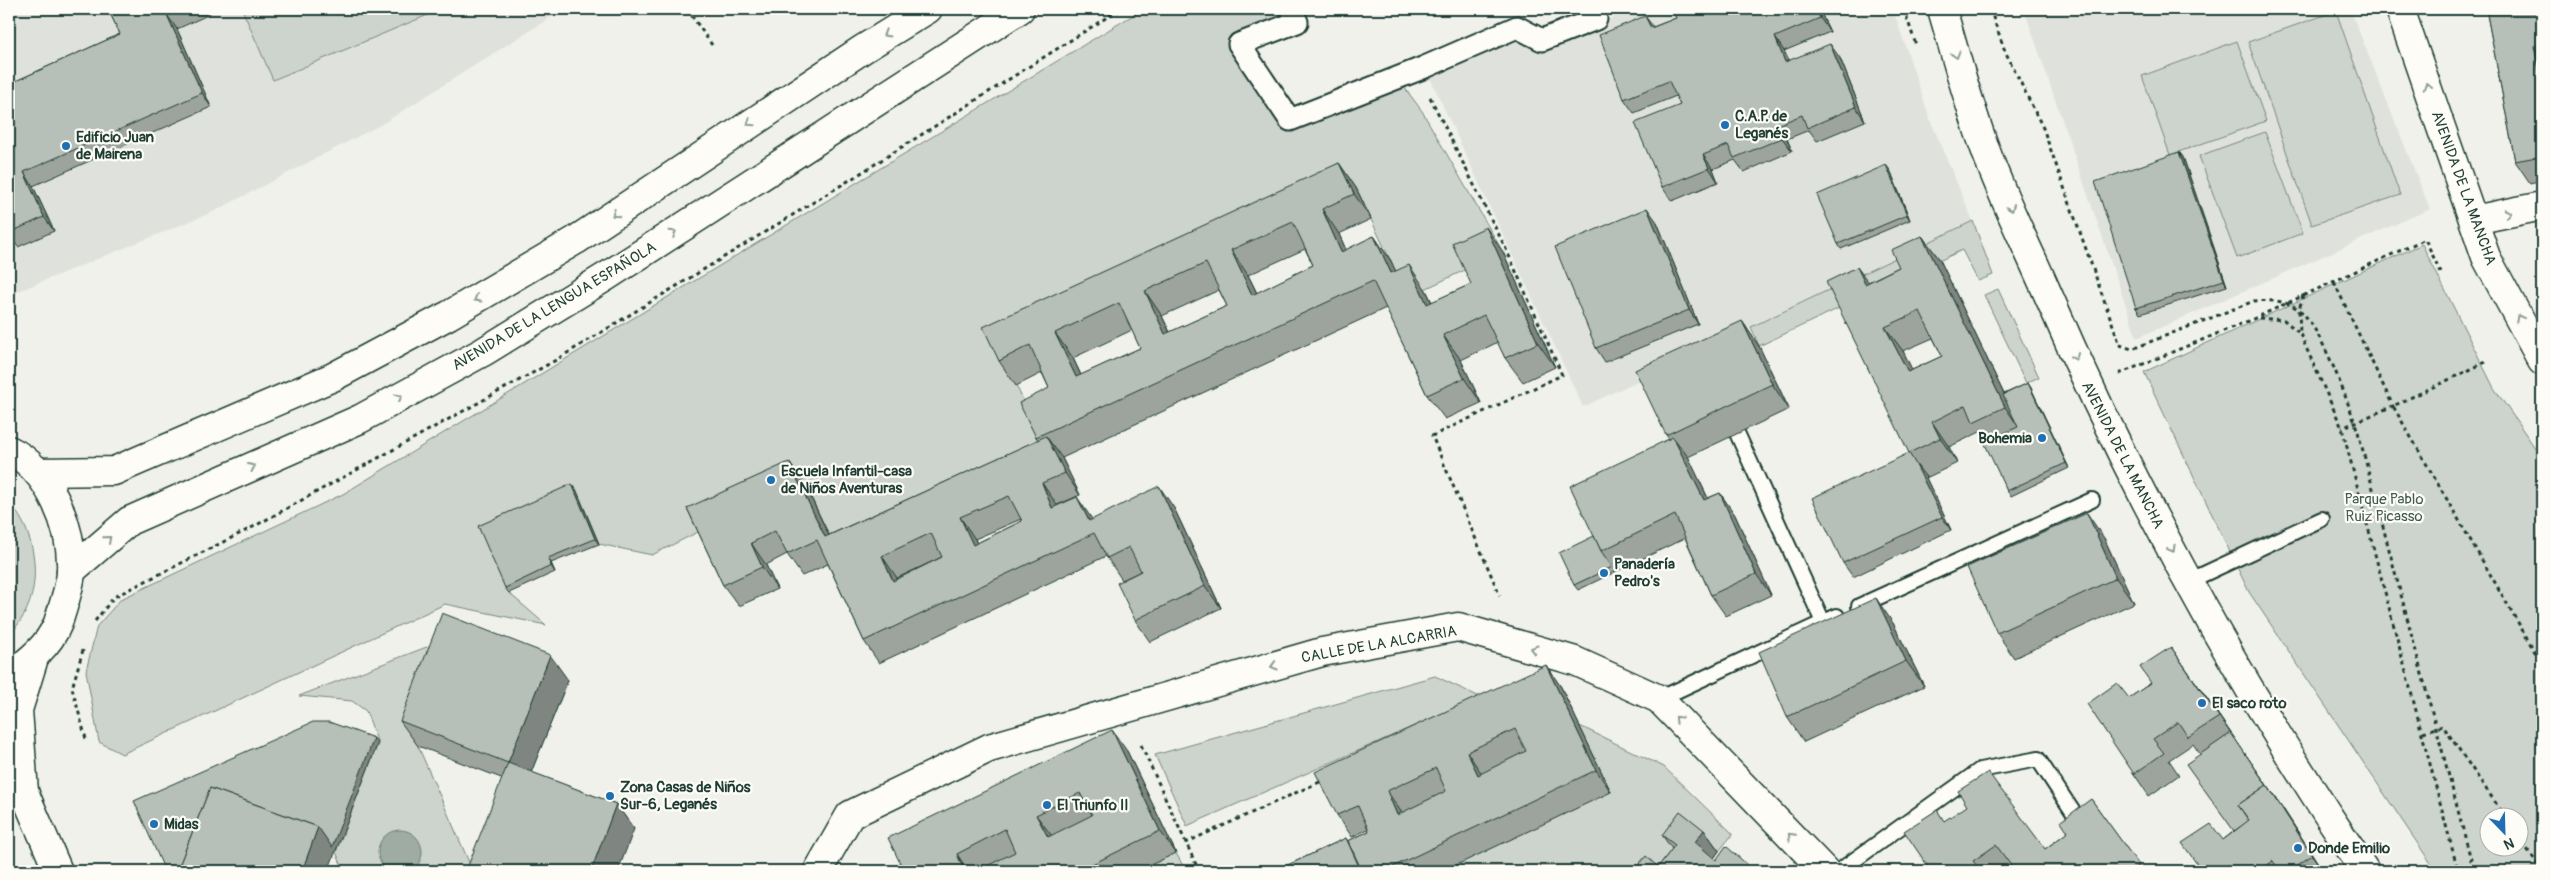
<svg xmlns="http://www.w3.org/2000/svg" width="2551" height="880" viewBox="0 0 2551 880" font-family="Pangolin,sans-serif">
	<rect width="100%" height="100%" fill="#f0f1eb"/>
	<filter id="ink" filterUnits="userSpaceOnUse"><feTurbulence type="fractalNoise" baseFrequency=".02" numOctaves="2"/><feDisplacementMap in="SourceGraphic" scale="10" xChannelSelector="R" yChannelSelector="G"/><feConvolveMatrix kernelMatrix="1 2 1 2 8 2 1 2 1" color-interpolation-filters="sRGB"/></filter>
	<g filter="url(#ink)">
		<!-- built -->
		<g fill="#dfe2dc">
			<polygon points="9,9 564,9 382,124 213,212 9,295"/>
			<polygon points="1634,9 1893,9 1930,119 1973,221 1583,407 1429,76 1518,37 1570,36"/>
			<polygon points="2024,9 2350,9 2430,209 2137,338"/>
		</g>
		<!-- green -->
		<g fill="#cdd3cd" stroke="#768880" fill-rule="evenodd">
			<polygon points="242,9 442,9 273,80"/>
			<polygon points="1143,9 1292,9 1297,22 1239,44 1290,119 1396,76 1422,111 1503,252 1408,297 1356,188 1000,352 1053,462 840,559 702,530 652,555 599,544 576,490 509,593 546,625 445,604 122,754 99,742 86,671 97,626 121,599 343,494"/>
			<polygon points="2336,11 2400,195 2312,225 2248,42"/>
			<polygon points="2237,41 2266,121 2170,155 2142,76"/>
			<polygon points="2265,132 2303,233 2237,258 2199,156"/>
			<polygon points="1973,221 1993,275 1978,281 1962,250 1759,346 1751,327"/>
			<path d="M2422,244L2494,388L2542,458V871H2436L2249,592L2144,372ZM2488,818H2518V848H2488Z"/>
			<polygon points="1998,289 2039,377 2026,383 1984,295"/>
			<path d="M9,503C35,529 43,581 24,615C20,622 14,630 9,637Z"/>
			<polygon points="450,638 418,746 473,871 412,871 415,869 382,868 387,871 344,871 336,852 378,743 366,711 352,701 299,696"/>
			<polygon points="1435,676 1480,697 1187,826 1155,755"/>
			<polygon points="1580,726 1664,767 1733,834 1719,851 1696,833 1686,871 1441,871"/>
			<polygon points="1176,853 1186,871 1137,871"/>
		</g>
		<!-- water -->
		<circle fill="#9faca4" stroke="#6c8077" cx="400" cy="852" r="22"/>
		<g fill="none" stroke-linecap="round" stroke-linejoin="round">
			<!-- service casing -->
			<g stroke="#1f3d34" stroke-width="18">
				<g id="service">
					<polyline points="1737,433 1823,622"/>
					<polyline points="2189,581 2322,519"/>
					<polyline points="1859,606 2092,500"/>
					<polyline points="1659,699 1837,616"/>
					<polyline points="1839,871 1980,770 2038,759 2083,827"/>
				</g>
			</g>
			<!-- pedestrian casing -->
			<g stroke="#1f3d34" stroke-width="25">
				<polyline id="pedestrian" points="1292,9 1297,22 1239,44 1290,120 1425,67 1517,27 1542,40 1596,19 1591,9"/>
			</g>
			<!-- minor casing -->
			<g stroke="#1f3d34" stroke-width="31">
				<g id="minor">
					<polyline points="2474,220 2542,206"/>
					<polyline points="14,778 24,792 58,871"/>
					<polyline points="24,792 18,710 34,658"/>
					<polyline points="818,871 850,815 989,748 1322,652 1458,627 1575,661 1659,699 1825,871"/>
				</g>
			</g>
			<!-- primary casing -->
			<g stroke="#1f3d34" stroke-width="31">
				<g id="primary">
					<path d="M1942,9C1955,53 1967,99 1983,143C2000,193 2025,242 2046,290C2134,493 2241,688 2365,871"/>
					<polyline points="2400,9 2486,257 2542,361"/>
				</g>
			</g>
			<!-- trunk casing -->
			<g stroke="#1f3d34" stroke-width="31">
				<g id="trunk">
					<path d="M9,450C49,469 73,528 71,571C71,584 62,610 58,623C49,646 28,662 9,676"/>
					<polyline points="37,472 114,471 333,377 449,315 576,240 863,49 928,9"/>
					<polyline points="71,571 129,521 360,419 483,352 607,276 1020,9"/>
				</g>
			</g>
			<!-- path -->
			<g stroke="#1f3d34" stroke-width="3" stroke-dasharray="4 4" stroke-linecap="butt">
				<polyline points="687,9 712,45"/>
				<polyline points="1904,9 1916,45"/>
				<path d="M1990,9L2005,51L2043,128L2120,345L2132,349L2254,301C2269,300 2285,300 2298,309C2321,325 2349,405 2358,432L2474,871"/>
				<polyline points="1430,97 1506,249 1562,375 1432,436 1500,596"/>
				<polyline points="2334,282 2393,406 2342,428"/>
				<polyline points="2303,295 2299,310 2300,334 2342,428 2458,871"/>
				<polyline points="2259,318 2284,320 2298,332"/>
				<polyline points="2486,362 2393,406 2542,664"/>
				<polyline points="2119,374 2253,319 2425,239 2441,273"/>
				<polyline points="95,621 114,597 253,527 556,360 853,178 1120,9"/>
				<polyline points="83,650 72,688 86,739"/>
				<polyline points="2423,732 2443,726 2506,818"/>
				<polyline points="1141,745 1199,871"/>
				<polyline points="2518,836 2542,870"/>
				<polyline points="1185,843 1324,780"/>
			</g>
			<!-- service -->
			<use href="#service" stroke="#fdfcf7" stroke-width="14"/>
			<!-- pedestrian -->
			<use href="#pedestrian" stroke="#fdfcf7" stroke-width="21"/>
			<!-- minor -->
			<use href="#minor" stroke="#fdfcf7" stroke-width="28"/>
			<!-- primary -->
			<use href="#primary" stroke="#fdfcf7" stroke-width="28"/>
			<!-- trunk -->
			<use href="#trunk" stroke="#fdfcf7" stroke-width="28"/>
		</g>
		<!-- wall -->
		<g fill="#9da49e" stroke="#1f3d34" fill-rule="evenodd">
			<polygon points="108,9 208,9 210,14 177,29 211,107 33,186 54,231 18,247 9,234 9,84 120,34"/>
			<polygon points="1672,9 1819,9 1830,32 1784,51 1789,61 1840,58 1865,121 1817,141 1809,130 1787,139 1792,151 1744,172 1735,160 1713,169 1718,182 1672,201 1662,187 1680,105 1676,96 1634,113 1624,99 1653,27 1676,18"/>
			<polygon points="2486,9 2542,9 2542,180 2530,183 2515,161"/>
			<polygon points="2179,152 2183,157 2227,286 2140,314 2136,308"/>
			<path d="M1339,163L1356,188L1371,219L1339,234L1346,250L1374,236L1391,261L1395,271L1426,290L1432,302L1471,284L1503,252L1555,367L1523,382L1505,358L1498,342L1461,360L1481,403L1445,419L1427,395L1386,308L1062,458L1080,495L1057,505V506L1092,520L1174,508L1221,608L1150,642L1135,620L1141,571L1122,580L1106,556L879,663L864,641L828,564L802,576L787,554L766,565L777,589L739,606L723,585L687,508L804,483L829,535L1038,440L1036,437L1049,388L1042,373L1016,386L999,361ZM1305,249L1313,265L1257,293L1248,275ZM1219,290L1227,306L1170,332L1162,316ZM1132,330L1140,348L1081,375L1073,358ZM1021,519L1022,521L977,543L975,539ZM942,557L898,579L897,578Z"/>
			<polygon points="1890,170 1910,220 1841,249 1838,244"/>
			<polygon points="1657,222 1698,324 1605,362 1596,348"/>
			<path d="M1922,236L1940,260L2004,394L2028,383L2031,388L2069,468L2011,496L2007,491L1986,441L1980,432L1949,447L1957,463L1926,478L1925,476L1951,530L1853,577L1843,563L1909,453L1868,282L1899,267ZM1933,338L1942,356L1912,370L1903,351Z"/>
			<polygon points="1742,321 1759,346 1789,409 1688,457 1708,498 1720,493 1735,515 1771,595 1726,616 1711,595 1685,538 1578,590 1574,585 1594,536 1669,439 1666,435"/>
			<polygon points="572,484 576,489 599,544 551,563 555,572 509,593 505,588"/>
			<polygon points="2104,538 2134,603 2014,658 1997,633"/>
			<polygon points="1893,623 1924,686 1804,742 1787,717"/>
			<polygon points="2171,647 2282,807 2323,871 2202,871 2223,840 2234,831 2200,754 2193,744 2169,760 2179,775 2149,796 2134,774 2129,698 2151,683"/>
			<polygon points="1546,665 1561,687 1611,792 1444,871 1275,871 1346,838 1348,841 1369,831 1368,829 1352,837 1337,815"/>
			<polygon points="568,680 531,772 616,804 634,829 418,746 400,721"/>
			<polygon points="1127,751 1176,853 1138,871 904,871"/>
			<polygon points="2091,799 2143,871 2014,871 2014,870 2012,871 1931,871 1944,821 2045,849 2068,832"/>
			<polygon points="1704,830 1719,851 1714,858 1716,860 1658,867 1672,849 1662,835"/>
		</g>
		<!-- shaded-wall -->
		<g fill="#7f8681" stroke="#1f3d34">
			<polygon points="1816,9 1819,9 1830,32 1820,18"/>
			<polygon points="167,15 177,29 211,107 202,93"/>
			<polygon points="1645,16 1655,29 1651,28"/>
			<polygon points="1775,37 1784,51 1795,76 1785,62"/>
			<polygon points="1830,44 1840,58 1865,121 1856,107"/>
			<polygon points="2534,46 2542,58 2542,84"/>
			<polygon points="1777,125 1787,139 1792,151 1782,138"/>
			<polygon points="2179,152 2183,157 2227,286 2224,280"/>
			<polygon points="1703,155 1713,169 1718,182 1709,168"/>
			<polygon points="1339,163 1356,188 1371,219 1354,194"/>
			<polygon points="1886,165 1890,170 1910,220 1907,215"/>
			<polygon points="24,172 33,186 54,231 44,217"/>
			<polygon points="1647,208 1657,222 1698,324 1689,310"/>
			<polygon points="1322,209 1339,234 1358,277 1341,252"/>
			<polygon points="1486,227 1503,252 1555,367 1538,343"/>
			<polygon points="1374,236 1391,261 1408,297 1391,273"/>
			<polygon points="1922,236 1940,260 2022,432 2005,407"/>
			<polygon points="1231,250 1248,275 1270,320 1252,295"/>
			<polygon points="1409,265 1426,290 1444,329 1427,304"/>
			<polygon points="1857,267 1875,291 1865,284"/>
			<polygon points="1145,291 1162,316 1182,359 1165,334"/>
			<polygon points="1742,321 1759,346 1789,409 1772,384"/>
			<polygon points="1885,327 1903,351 1925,396 1908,372"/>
			<polygon points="1055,333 1073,358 1093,402 1076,377"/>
			<polygon points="1443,335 1461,360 1481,403 1464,378"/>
			<polygon points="2028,383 2031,388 2069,468 2066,463"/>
			<polygon points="1932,422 1949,447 1957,463 1940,438"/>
			<polygon points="1046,436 1062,458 1080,495 1065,473"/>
			<polygon points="1673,437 1689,458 1719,522 1704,500"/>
			<polygon points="789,462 804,483 840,559 825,537"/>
			<polygon points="1915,463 1925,476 1951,530 1942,517"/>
			<polygon points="1042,483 1057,505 1068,529 1052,508"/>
			<polygon points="572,484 576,489 599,544 595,539"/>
			<polygon points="1159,486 1174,508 1221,608 1205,586"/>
			<polygon points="1720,493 1735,515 1771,595 1756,574"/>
			<polygon points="1077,497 1092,519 1104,543 1089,521"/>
			<polygon points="2087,513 2104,538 2134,603 2116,578"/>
			<polygon points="960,517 975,539 988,567 973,545"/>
			<polygon points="751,543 766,565 777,589 762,567"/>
			<polygon points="882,556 897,578 908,603 893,581"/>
			<polygon points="548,558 551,563 555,572 551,566"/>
			<polygon points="1876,598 1893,623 1924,686 1906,661"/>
			<polygon points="2171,647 2282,807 2323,871 2312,855 2267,785 2278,801"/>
			<polygon points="550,655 568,680 525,788 508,763"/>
			<polygon points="1546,665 1561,687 1611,792 1596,770"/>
			<polygon points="1112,730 1127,751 1176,853 1160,831"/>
			<polygon points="374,738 378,743 328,871 302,871 318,827"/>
			<polygon points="1467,752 1482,774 1478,775"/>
			<polygon points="1387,791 1402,813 1397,815"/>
			<polygon points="616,804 634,829 618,871 591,871"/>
			<polygon points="1036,815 1052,836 1048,837"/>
			<polygon points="1704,830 1719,851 1710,864 1695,842"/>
			<polygon points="957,854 968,871 964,871"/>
		</g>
		<!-- building -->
		<g fill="#b6bfb8" stroke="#1f3d34" fill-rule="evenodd">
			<polygon points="108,9 182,9 167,15 202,93 24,172 44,217 9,233 9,84 120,34"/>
			<polygon points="1672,9 1816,9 1820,18 1775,37 1785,62 1830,44 1856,107 1807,128 1802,115 1777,125 1782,138 1734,158 1728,145 1703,155 1709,168 1662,187 1635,123 1680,105 1669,81 1624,99 1599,35 1645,16 1651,28 1676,18"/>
			<polygon points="2486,9 2542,9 2542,44 2534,46 2542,84 2542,156 2515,161"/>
			<polygon points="2179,152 2224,280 2136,308 2095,182"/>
			<path d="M1339,163L1354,194L1322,209L1341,252L1374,236L1391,273L1409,265L1427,304L1471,284L1452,243L1486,227L1538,343L1505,358L1484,315L1443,335L1464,378L1427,395L1373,281L1036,437L1019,403L1049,388L1030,345L999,361L983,327ZM1293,222L1313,265L1252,295L1231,250ZM1206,263L1227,306L1165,334L1145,291ZM1119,303L1140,348L1076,377L1055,333Z"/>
			<polygon points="1886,165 1907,215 1838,244 1817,195"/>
			<polygon points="1647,208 1689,310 1596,348 1555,247"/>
			<path d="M1922,236L2005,407L1973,422L1966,405L1932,422L1940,438L1909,453L1826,282L1857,267L1865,284L1899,267L1891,250ZM1920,311L1942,356L1908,372L1885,327Z"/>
			<polygon points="1742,321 1772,384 1666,435 1635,370"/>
			<polygon points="2028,383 2066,463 2007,491 1984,442 2018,427 2003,395"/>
			<path d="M1046,436L1065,473L1042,483L1052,508L1077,497L1089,521L1159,486L1205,586L1135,620L1117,583L1141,571L1129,547L1107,558L1094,533L864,641L817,540L787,554L775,531L751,543L762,567L723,585L687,508L789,462L825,537ZM1009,496L1022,521L973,545L960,517ZM931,533L942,557L893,581L882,556Z"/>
			<polygon points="1673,437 1704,500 1720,493 1756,574 1711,595 1675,515 1601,551 1570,486"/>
			<polygon points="1909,453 1915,463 1942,517 1843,563 1812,498"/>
			<polygon points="572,484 595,539 548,558 551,566 505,588 478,526"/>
			<polygon points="2087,513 2116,578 1997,633 1967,567"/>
			<polygon points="1594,536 1601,551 1612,567 1574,585 1559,553"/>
			<polygon points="1876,598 1906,661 1787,717 1759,652"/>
			<polygon points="442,613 550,655 508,763 400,721"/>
			<polygon points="2171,647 2219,717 2188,737 2178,722 2153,739 2164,753 2134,774 2087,704 2117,683 2129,698 2151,683 2140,667"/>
			<path d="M1546,665L1596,770L1384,871H1362L1348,841L1369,831L1358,806L1337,815L1315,772ZM1515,729L1526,751L1478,775L1467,752ZM1436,768L1446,791L1397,815L1387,791Z"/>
			<polygon points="313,722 329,722 374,738 332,847 318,827 210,788 177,871 165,871 134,801"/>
			<path d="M1112,730L1160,831L1078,871H977L1015,852L1005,829L957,854L964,871H904L888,838ZM1080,793L1092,815L1048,837L1036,815Z"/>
			<polygon points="2231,733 2278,802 2267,785 2238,805 2249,821 2234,831 2186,764"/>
			<polygon points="508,763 616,804 591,871 466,871"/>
			<polygon points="1988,772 2045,849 2068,832 2061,821 2091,799 2139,865 2130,871 2015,871 1996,845 1973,861 1981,871 1931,871 1904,831 1937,810 1944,821 1967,806 1958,791"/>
			<polygon points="2267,785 2312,855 2289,871 2280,871 2273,861 2259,871 2202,871 2182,843 2211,824 2223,840 2249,820 2238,805"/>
			<polygon points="210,788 318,827 302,871 177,871"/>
			<polygon points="1680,811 1704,830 1695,842 1716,860 1726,846 1751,868 1748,871 1633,871 1646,856 1658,867 1675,845 1662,835"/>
			<polygon points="1346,838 1361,871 1275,871"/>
		</g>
		<!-- one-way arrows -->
		<defs><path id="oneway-chevron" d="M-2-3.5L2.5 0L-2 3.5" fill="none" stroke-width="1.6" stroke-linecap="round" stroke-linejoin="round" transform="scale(1.25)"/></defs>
		<g stroke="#8e9c96">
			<use href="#oneway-chevron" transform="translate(886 34) rotate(149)"/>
			<use href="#oneway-chevron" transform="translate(1956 55) rotate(73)"/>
			<use href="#oneway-chevron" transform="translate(2427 86) rotate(-109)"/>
			<use href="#oneway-chevron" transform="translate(750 123) rotate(146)"/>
			<use href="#oneway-chevron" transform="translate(2011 208) rotate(67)"/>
			<use href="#oneway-chevron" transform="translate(2508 213) rotate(-12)"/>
			<use href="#oneway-chevron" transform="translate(615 214) rotate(146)"/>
			<use href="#oneway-chevron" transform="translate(673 233) rotate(-33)"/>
			<use href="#oneway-chevron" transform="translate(477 299) rotate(149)"/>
			<use href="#oneway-chevron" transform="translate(2519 318) rotate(-118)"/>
			<use href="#oneway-chevron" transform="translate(2075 357) rotate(67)"/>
			<use href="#oneway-chevron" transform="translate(399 397) rotate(-29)"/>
			<use href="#oneway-chevron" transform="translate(252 467) rotate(-24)"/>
			<use href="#oneway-chevron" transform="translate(108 539) rotate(-41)"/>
			<use href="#oneway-chevron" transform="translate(2172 549) rotate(61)"/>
			<use href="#oneway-chevron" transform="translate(1534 649) rotate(-164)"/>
			<use href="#oneway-chevron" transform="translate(1274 666) rotate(164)"/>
			<use href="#oneway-chevron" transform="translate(1678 719) rotate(-134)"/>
			<use href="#oneway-chevron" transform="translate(1791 836) rotate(-134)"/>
		</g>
	</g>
	<!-- markers -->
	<g fill="#1f6fb2" stroke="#fdfcf7" stroke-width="2">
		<circle cx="1725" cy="125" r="5"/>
		<circle cx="66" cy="146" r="5"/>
		<circle cx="2042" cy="438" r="5"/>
		<circle cx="771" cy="480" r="5"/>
		<circle cx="1604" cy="573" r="5"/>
		<circle cx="2202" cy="703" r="5"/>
		<circle cx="610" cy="796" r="5"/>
		<circle cx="1047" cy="805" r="5"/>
		<circle cx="154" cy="824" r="5"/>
		<circle cx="2298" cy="848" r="5"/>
	</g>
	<g text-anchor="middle" stroke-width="4.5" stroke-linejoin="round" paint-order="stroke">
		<!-- poi labels -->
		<g font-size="15" font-weight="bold" fill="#1f3d34" stroke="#fdfcf7" text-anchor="start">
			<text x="1735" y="121">C.A.P. de<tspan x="1735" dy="17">Leganés</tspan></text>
			<text x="76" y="142">Edificio Juan<tspan x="76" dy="17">de Mairena</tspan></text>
			<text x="2032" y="443" text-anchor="end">Bohemia</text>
			<text x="781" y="476">Escuela Infantil-casa<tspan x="781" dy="17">de Niños Aventuras</tspan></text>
			<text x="1614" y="569">Panadería<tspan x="1614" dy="17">Pedro's</tspan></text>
			<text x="2212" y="708">El saco roto</text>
			<text x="620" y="792">Zona Casas de Niños<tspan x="620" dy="17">Sur-6, Leganés</tspan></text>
			<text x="1057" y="810">El Triunfo II</text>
			<text x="164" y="829">Midas</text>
			<text x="2308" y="853">Donde Emilio</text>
		</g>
		<!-- street labels -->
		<g font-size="15" fill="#1f3d34" stroke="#fdfcf7">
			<text transform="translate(2464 188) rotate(70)" y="5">AVENIDA DE LA MANCHA</text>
			<text transform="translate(554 306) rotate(-31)" y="5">AVENIDA DE LA LENGUA ESPAÑOLA</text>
			<text transform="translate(2123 455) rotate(63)" y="5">AVENIDA DE LA MANCHA</text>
			<text transform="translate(1379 644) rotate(-10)" y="5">CALLE DE LA ALCARRIA</text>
		</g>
		<!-- park labels -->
		<g font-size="15" fill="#425b53" stroke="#fdfcf7">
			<text x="2384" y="504">Parque Pablo<tspan x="2384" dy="17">Ruiz Picasso</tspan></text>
		</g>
	</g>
	<!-- margin -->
	<rect width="2551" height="880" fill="none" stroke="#fdfcf7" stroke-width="30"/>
	<rect x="15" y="15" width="2521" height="850" fill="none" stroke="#1f3d34" stroke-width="2" filter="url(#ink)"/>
	<!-- north arrow -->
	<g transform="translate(2504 832) rotate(157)"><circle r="24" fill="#fdfcf7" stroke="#a4b0a9"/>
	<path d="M0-4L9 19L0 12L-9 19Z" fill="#1f6fb2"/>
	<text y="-8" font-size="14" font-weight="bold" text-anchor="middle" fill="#1f3d34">N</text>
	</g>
</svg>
